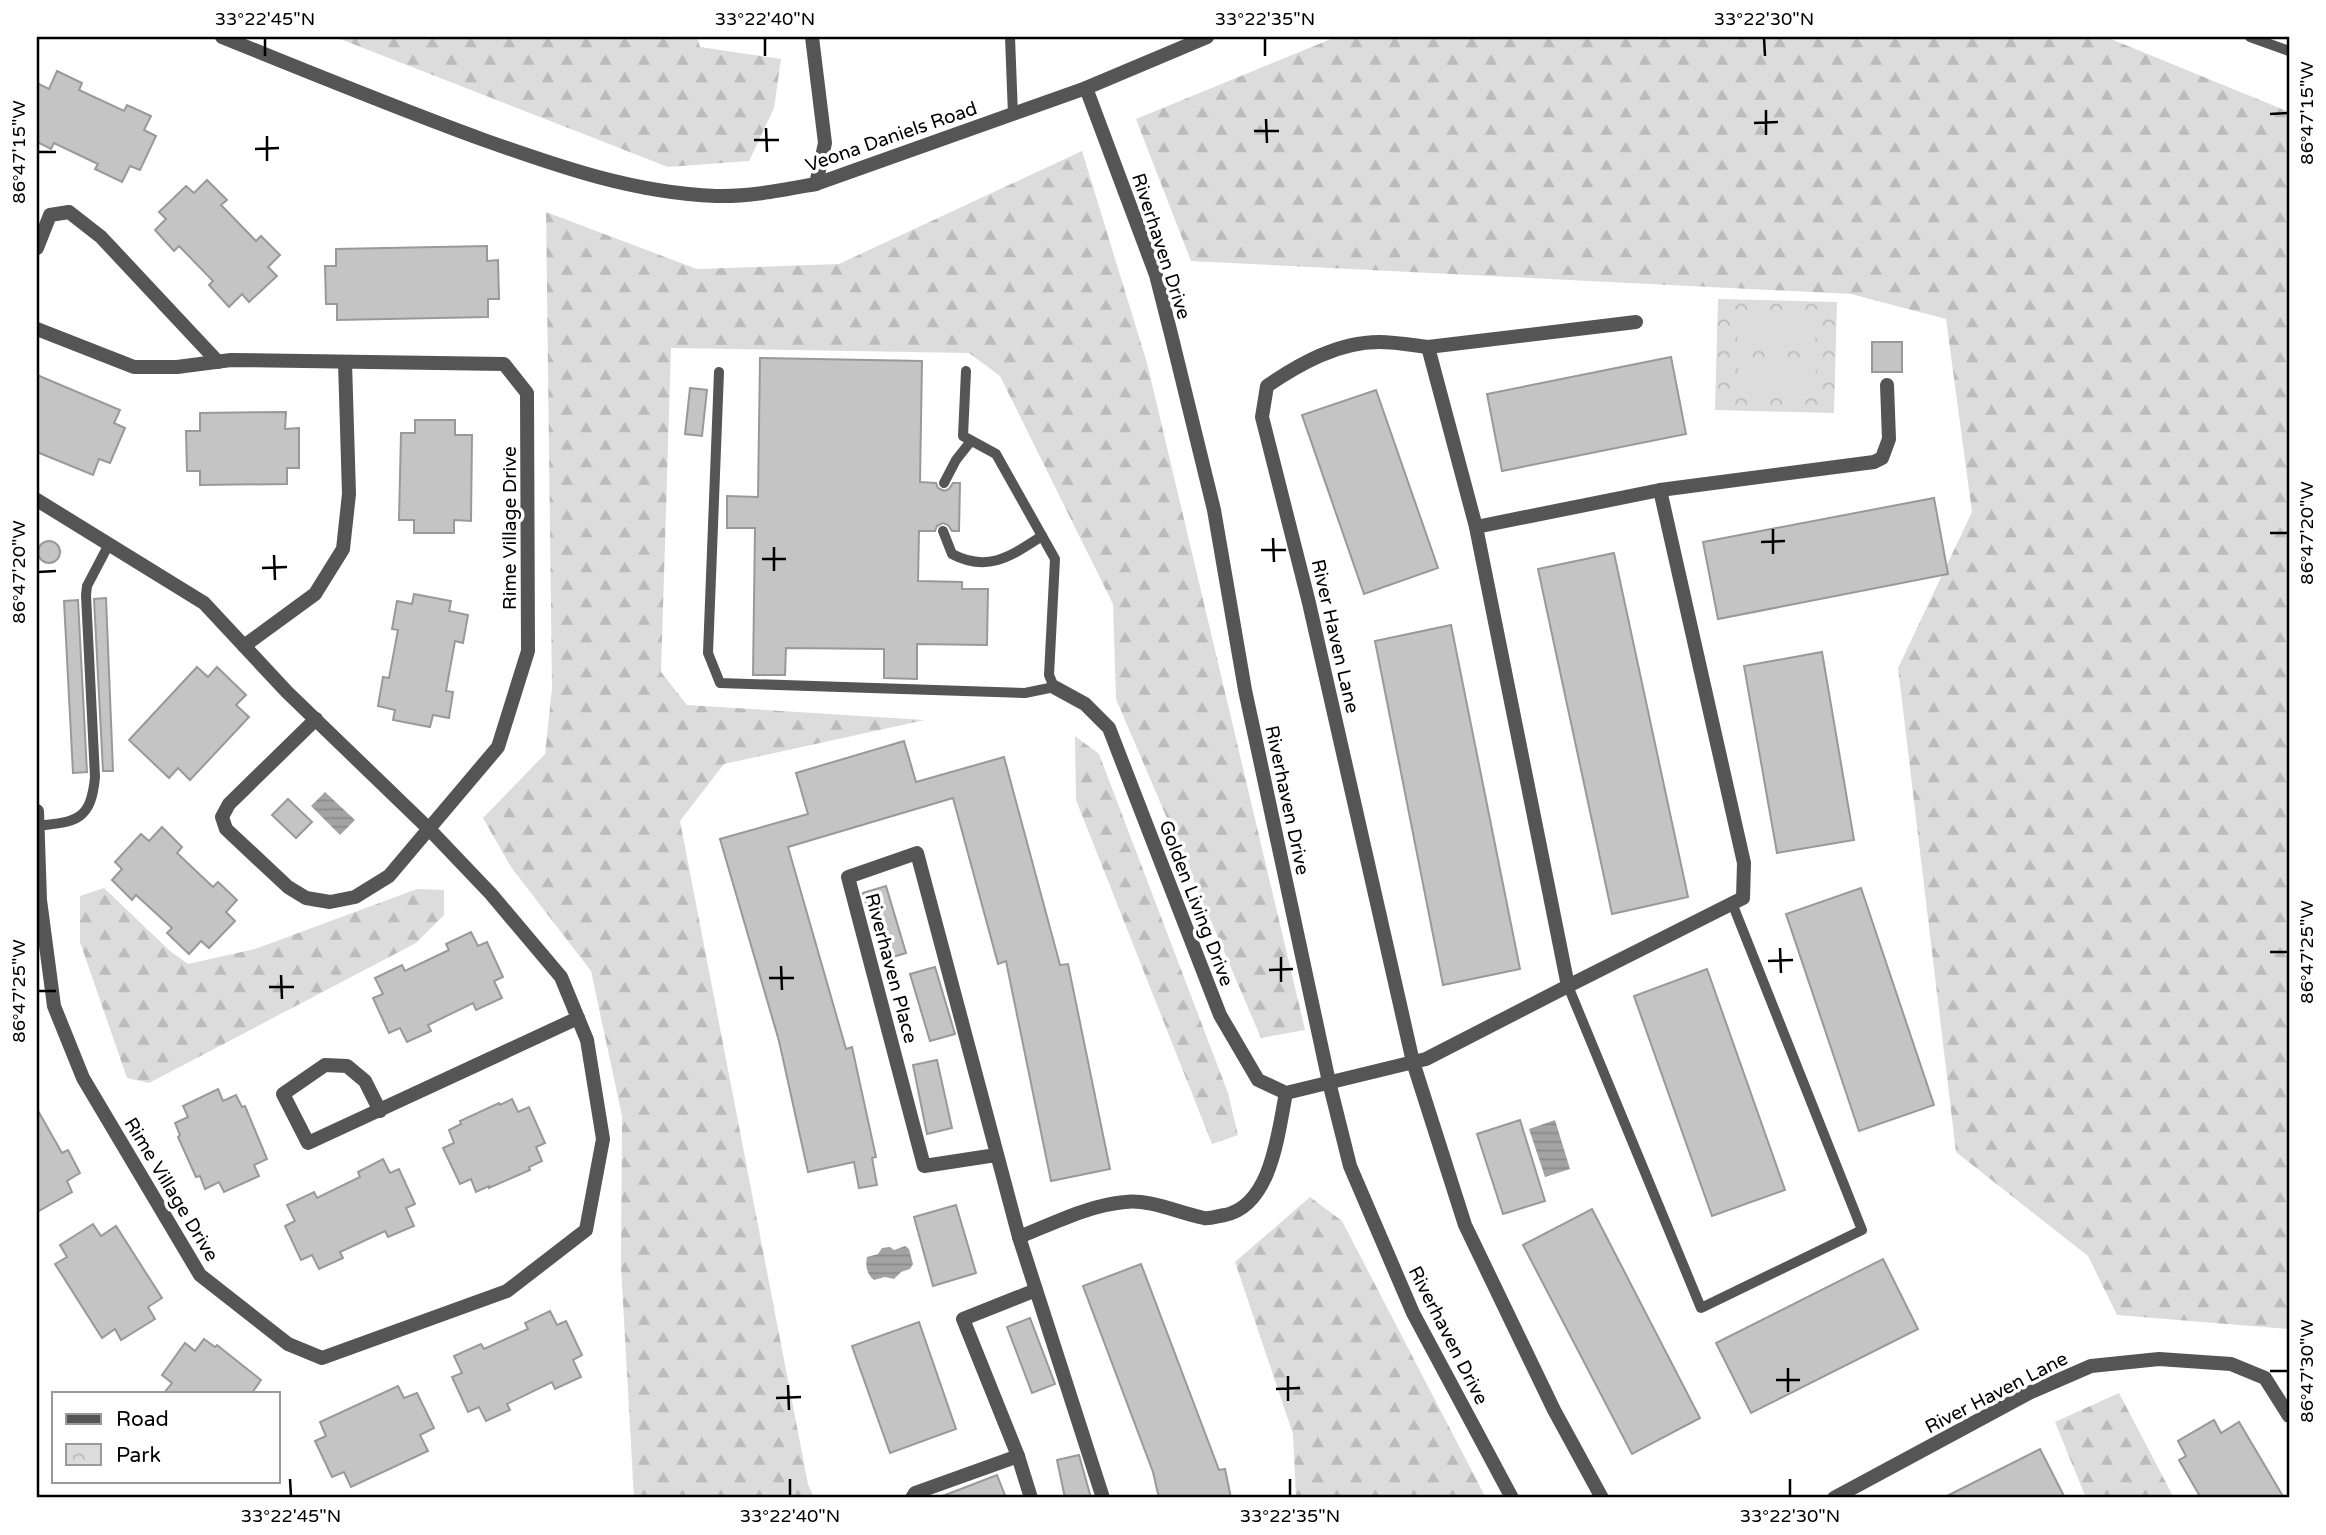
<svg xmlns="http://www.w3.org/2000/svg" width="2326" height="1535" viewBox="0 0 2326 1535" font-family="'Varela Round',sans-serif">
	<defs>
		<pattern id="forest-firs" width="22" height="20" patternUnits="userSpaceOnUse" patternTransform="scale(1.75)"><rect width="22" height="20" fill="#dcdcdc"/><path d="M5 1l3.5 6h-7zM16 11l3.5 6h-7z" fill="#bbb"/></pattern>
		<pattern id="park-crowns" width="20" height="18" patternUnits="userSpaceOnUse" patternTransform="scale(1.75)"><rect width="20" height="18" fill="#dcdcdc"/><path d="M2 6a3 3 0 1 1 6 0M12 15a3 3 0 1 1 6 0" fill="none" stroke="#bbb"/></pattern>
		<pattern id="water-rules" width="6" height="5" patternUnits="userSpaceOnUse" patternTransform="scale(1.75)"><rect width="6" height="5" fill="#a3a3a3"/><path d="M0 2.5h6" fill="none" stroke="#8b8b8b"/></pattern>
	</defs>
	<rect width="100%" height="100%" fill="#fff"/>
	<!-- forest -->
	<g fill="url(#forest-firs)">
		<polygon points="335,37 697,37 700,47 781,59 774,108 749,161 668,167"/>
		<polygon points="1336,37 2106,37 2289,112 2289,1329 2117,1315 2088,1256 1956,1152 1898,668 1972,512 1946,319 1851,294 1191,261 1136,119"/>
		<polygon points="1082,151 1147,363 1305,1030 1261,1038 1116,699 1113,604 1000,376 969,353 671,348 661,672 687,705 925,720 724,764 680,821 808,1484 814,1498 634,1498 621,1266 622,1116 591,971 511,867 483,818 545,754 552,688 546,212 697,269 839,264"/>
		<polygon points="1075,736 1099,754 1228,1093 1238,1135 1212,1144 1076,800"/>
		<polygon points="104,888 170,951 188,964 255,949 417,889 444,890 444,915 416,943 149,1083 127,1078 80,942 80,896"/>
		<polygon points="1310,1197 1342,1221 1486,1498 1296,1498 1293,1434 1235,1262"/>
		<polygon points="2119,1393 2174,1498 2086,1498 2055,1422"/>
	</g>
	<!-- park -->
	<polygon fill="url(#park-crowns)" points="1718,299 1837,302 1834,413 1715,410"/>
	<!-- garden -->
	<g fill="#dcdcdc">
		<polygon points="1738,314 1816,315 1815,350 1737,349"/>
		<polygon points="1738,361 1816,362 1815,398 1737,396"/>
	</g>
	<!-- water -->
	<g fill="url(#water-rules)">
		<polygon points="325,792 355,820 340,835 311,806"/>
		<polygon points="1555,1120 1570,1169 1545,1177 1529,1129"/>
		<path d="M905,1246L909,1249L913,1264L910,1269L901,1272L894,1279L885,1277L874,1280C867,1275 865,1265 867,1257L878,1254L882,1248L890,1247L894,1250Z"/>
	</g>
	<!-- building -->
	<g fill="#c4c4c4" stroke="#999" stroke-width="2">
		<polygon points="57,71 82,83 79,90 124,111 127,105 151,116 144,130 156,136 140,170 130,166 122,182 95,169 98,164 54,143 51,149 37,142 37,83 49,89"/>
		<polygon points="207,180 227,200 221,205 256,241 261,236 280,255 268,267 277,276 249,302 242,294 229,307 209,285 213,281 179,246 174,251 155,230 166,219 159,212 186,186 194,193"/>
		<polygon points="487,246 487,261 498,260 499,299 488,299 488,317 337,320 337,304 326,304 325,266 336,266 336,249"/>
		<rect x="1872" y="342" width="30" height="30"/>
		<polygon points="1671,357 1686,434 1502,471 1487,394"/>
		<polygon points="760,358 922,361 920,482 936,483 938,488 944,491 949,489 953,483 960,483 959,531 952,531 948,525 943,523 937,526 935,531 919,531 918,581 962,582 962,589 988,589 987,645 917,644 917,679 884,678 884,649 786,648 785,675 753,675 755,528 727,528 727,496 758,497"/>
		<polygon points="37,375 120,410 114,423 125,428 110,463 99,459 93,475 37,452"/>
		<polygon points="690,388 707,390 702,436 685,434"/>
		<polygon points="1376,390 1438,568 1364,594 1302,415"/>
		<polygon points="286,412 285,429 299,428 299,468 287,468 287,484 200,485 200,471 187,471 186,431 200,431 200,413"/>
		<polygon points="415,420 455,420 455,435 472,435 471,521 454,520 454,533 414,533 414,520 399,520 401,433 415,433"/>
		<polygon points="1934,498 1948,574 1718,619 1703,542"/>
		<circle cx="49" cy="552" r="11"/>
		<polygon points="1614,553 1688,897 1612,914 1538,569"/>
		<polygon points="414,594 451,601 449,611 468,615 463,643 455,641 446,691 453,692 449,718 433,715 430,727 393,720 395,710 378,706 383,677 389,678 398,630 392,629 397,601 412,604"/>
		<polygon points="106,598 113,771 103,771 94,599"/>
		<polygon points="78,600 87,772 73,773 64,601"/>
		<polygon points="1451,625 1520,969 1443,985 1375,641"/>
		<polygon points="1822,652 1854,840 1777,853 1744,666"/>
		<polygon points="197,667 208,677 217,667 246,695 236,705 249,717 190,780 178,768 169,778 129,740"/>
		<polygon points="904,741 916,782 1004,757 1060,965 1068,964 1110,1169 1051,1181 1006,961 998,964 953,798 788,847 846,1049 852,1047 876,1157 872,1158 877,1185 859,1188 854,1162 808,1172 779,1041 720,839 808,814 796,773"/>
		<polygon points="288,799 312,822 296,838 272,815"/>
		<polygon points="162,827 182,847 177,853 213,887 218,882 237,900 226,912 235,921 209,948 201,941 189,954 167,933 172,928 136,895 132,900 112,880 122,869 115,862 141,834 149,841"/>
		<polygon points="886,886 906,953 883,960 863,893"/>
		<polygon points="1861,888 1934,1105 1859,1131 1786,914"/>
		<polygon points="471,932 478,946 487,942 503,977 494,981 502,998 476,1010 473,1003 428,1025 431,1031 407,1042 400,1028 389,1033 373,998 383,994 375,978 402,965 405,971 449,950 446,944"/>
		<polygon points="935,967 955,1034 930,1041 910,974"/>
		<polygon points="1707,969 1785,1190 1712,1216 1634,996"/>
		<polygon points="937,1060 952,1128 927,1134 913,1065"/>
		<polygon points="218,1089 223,1101 236,1095 242,1107 245,1106 267,1159 254,1165 259,1176 224,1192 219,1182 205,1189 200,1176 196,1177 178,1137 180,1135 175,1123 188,1117 183,1106"/>
		<polygon points="512,1099 518,1112 529,1107 545,1143 536,1147 542,1161 529,1167 530,1170 489,1188 489,1186 476,1192 471,1179 460,1184 443,1148 454,1143 449,1130 461,1124 460,1121 499,1103 500,1105"/>
		<polygon points="37,1109 62,1153 68,1150 80,1173 67,1181 72,1192 37,1212"/>
		<polygon points="1520,1120 1545,1201 1503,1214 1477,1134"/>
		<polygon points="383,1159 390,1173 399,1169 415,1204 406,1208 414,1226 388,1237 385,1231 340,1252 343,1258 319,1269 312,1255 301,1260 285,1226 295,1221 287,1205 314,1192 317,1198 360,1177 358,1172"/>
		<polygon points="956,1205 976,1273 933,1286 914,1217"/>
		<polygon points="1592,1209 1700,1418 1632,1454 1523,1245"/>
		<polygon points="93,1224 101,1236 116,1226 162,1298 148,1307 155,1319 121,1340 115,1329 102,1338 55,1264 67,1257 60,1245"/>
		<polygon points="1883,1259 1918,1329 1751,1413 1716,1343"/>
		<polygon points="1141,1264 1219,1470 1225,1469 1231,1498 1159,1498 1153,1472 1083,1286"/>
		<polygon points="550,1311 557,1325 566,1321 582,1355 573,1360 581,1377 555,1389 552,1382 507,1404 510,1410 486,1421 479,1407 468,1412 452,1377 462,1373 454,1356 481,1344 484,1349 528,1329 525,1323"/>
		<polygon points="1030,1318 1055,1384 1032,1393 1007,1327"/>
		<polygon points="919,1322 956,1429 890,1453 852,1346"/>
		<polygon points="204,1339 215,1347 217,1345 261,1380 252,1393 164,1393 172,1383 162,1375 185,1343 195,1351"/>
		<polygon points="398,1386 404,1398 417,1393 434,1428 420,1435 428,1451 351,1487 344,1472 332,1477 315,1441 326,1436 320,1422"/>
		<polygon points="2214,1420 2221,1433 2239,1422 2284,1498 2201,1498 2179,1460 2186,1456 2178,1441"/>
		<polygon points="2040,1449 2065,1498 1943,1498"/>
		<polygon points="1079,1455 1091,1498 1065,1498 1057,1460"/>
		<polygon points="997,1475 1006,1498 940,1498 940,1497"/>
	</g>
	<g fill="none" stroke-linecap="round" stroke-linejoin="round">
		<!-- service -->
		<g stroke="#555" stroke-width="10">
			<polyline points="1010,37 1013,115"/>
			<polyline points="2250,37 2289,51"/>
			<polyline points="719,372 708,653 720,683 1025,693 1054,687 1049,675 1055,559 996,454 963,436 966,371"/>
			<polyline points="944,483 956,460 971,441"/>
			<path d="M943,531L952,554C988,573 1011,556 1042,536"/>
			<path d="M37,826C77,822 91,820 95,777L86,595L87,586L109,544"/>
			<polyline points="1568,986 1701,1308 1862,1230 1732,903"/>
		</g>
		<!-- minor -->
		<g stroke="#555" stroke-width="14">
			<path d="M222,37C309,72 396,108 484,140C560,167 635,193 716,196C749,197 783,190 816,184L1086,88L1207,37"/>
			<polyline points="812,37 825,143 816,184"/>
			<polyline points="1086,88 1156,275 1171,334 1214,510 1245,690 1329,1082 1350,1166 1413,1313 1512,1498"/>
			<polyline points="37,248 50,215 69,212 101,237 218,362"/>
			<polyline points="1636,322 1428,347 1476,527 1568,986 1743,898 1744,863 1660,490"/>
			<polyline points="37,329 134,367 177,367 231,360 504,364 527,393 528,651 498,747 389,876 355,897 330,902 306,898 288,887 226,829 222,817 229,804 316,719"/>
			<path d="M1428,347C1412,345 1395,342 1379,342C1338,342 1299,364 1267,386L1262,417L1309,603L1413,1062L1465,1225L1554,1410L1602,1498"/>
			<polyline points="37,500 204,603 287,692 430,830 491,894 561,977 587,1040 603,1139 586,1230 507,1291 322,1358 288,1344 200,1275 83,1078 54,1006 40,900 37,811"/>
			<polyline points="1476,527 1660,490 1874,462 1882,458 1889,439 1887,385"/>
			<polyline points="244,646 315,594 343,549 349,494 345,362"/>
			<polyline points="1054,687 1085,704 1109,728 1220,1015 1258,1080 1286,1093 1426,1059 1568,986"/>
			<polyline points="380,1111 365,1081 347,1066 325,1065 283,1094 308,1143 578,1018"/>
			<polyline points="996,1155 924,1166 848,877 917,853 1019,1237 1103,1498"/>
			<path d="M1019,1237C1052,1224 1089,1205 1125,1202C1150,1199 1179,1213 1204,1218C1210,1219 1218,1216 1225,1215C1272,1205 1278,1132 1286,1093"/>
			<polyline points="912,1498 915,1493 1018,1456"/>
			<polyline points="1031,1498 1018,1456 963,1319 1036,1290"/>
			<polyline points="1834,1498 2031,1392 2091,1366 2159,1359 2231,1364 2265,1378 2289,1416"/>
		</g>
	</g>
	<!-- ticks -->
	<path fill="none" stroke="#000" stroke-width="2.5" d="M265,38V56M765,38V56M1265,38V56M1764,38L1765,56M1766,110V135M2270,114L2288,113M1266,119L1267,143M1754,123L1778,122M766,128L767,152M1254,131H1279M267,136V161M754,140H779M255,149L279,148M38,152H56M1773,529V554M2270,533H2288M1273,538L1274,562M1761,542L1785,541M774,547V571M1261,550H1286M274,555L275,580M762,559H786M262,568L287,567M38,572L56,571M1780,948L1781,973M2270,952H2288M1281,957V982M1768,961L1793,960M781,966L782,990M1269,970L1293,969M281,975L282,999M769,978H794M269,987H294M38,991H56M1788,1368V1392M2270,1371H2288M1288,1376V1401M1776,1380H1800M788,1385L789,1410M1276,1389L1300,1388M776,1398L801,1397M290,1479L291,1496M790,1479V1496M1290,1479V1496M1790,1479V1496"/>
	<g text-anchor="middle" stroke-width="7" stroke-linejoin="round" paint-order="stroke">
		<!-- street labels -->
		<g font-size="19" fill="#000" stroke="#fff">
			<text transform="translate(891 136) rotate(-19)" y="7">Veona Daniels Road</text>
			<text transform="translate(1162 246) rotate(72)" y="7">Riverhaven Drive</text>
			<text transform="translate(509 528) rotate(-90)" y="7">Rime Village Drive</text>
			<text transform="translate(1336 636) rotate(77)" y="7">River Haven Lane</text>
			<text transform="translate(1288 800) rotate(78)" y="7">Riverhaven Drive</text>
			<text transform="translate(1197 903) rotate(69)" y="7">Golden Living Drive</text>
			<text transform="translate(892 968) rotate(75)" y="7">Riverhaven Place</text>
			<text transform="translate(172 1189) rotate(59)" y="7">Rime Village Drive</text>
			<text transform="translate(1449 1335) rotate(63)" y="7">Riverhaven Drive</text>
			<text transform="translate(1996 1392) rotate(-27)" y="7">River Haven Lane</text>
		</g>
	</g>
	<!-- border -->
	<rect width="2326" height="1535" fill="none" stroke="#ffffff" stroke-width="77"/>
	<!-- legend -->
	<rect x="52" y="1392" width="228" height="91" fill="#ffffff" stroke="#999999" stroke-width="2"/>
	<rect x="66" y="1414" width="35" height="10" fill="#555555" stroke="#999999" stroke-width="2"/>
	<text x="116" y="1426" font-size="21" fill="#000000">Road</text>
	<rect x="66" y="1444" width="35" height="21" fill="url(#park-crowns)" stroke="#999999" stroke-width="2"/>
	<text x="116" y="1462" font-size="21" fill="#000000">Park</text>
	<rect x="38" y="38" width="2250" height="1458" fill="none" stroke="#000" stroke-width="2.5"/>
	<g font-size="18" text-anchor="middle" fill="#000">
		<text x="265" y="25">33°22'45"N</text>
		<text x="765" y="25">33°22'40"N</text>
		<text x="1265" y="25">33°22'35"N</text>
		<text x="1764" y="25">33°22'30"N</text>
		<text transform="translate(2307 113) rotate(-90)" y="6">86°47'15"W</text>
		<text transform="translate(19 152) rotate(-90)" y="6">86°47'15"W</text>
		<text transform="translate(2307 533) rotate(-90)" y="6">86°47'20"W</text>
		<text transform="translate(19 572) rotate(-90)" y="6">86°47'20"W</text>
		<text transform="translate(2307 952) rotate(-90)" y="6">86°47'25"W</text>
		<text transform="translate(19 991) rotate(-90)" y="6">86°47'25"W</text>
		<text transform="translate(2307 1371) rotate(-90)" y="6">86°47'30"W</text>
		<text x="291" y="1522">33°22'45"N</text>
		<text x="790" y="1522">33°22'40"N</text>
		<text x="1290" y="1522">33°22'35"N</text>
		<text x="1790" y="1522">33°22'30"N</text>
	</g>
</svg>
